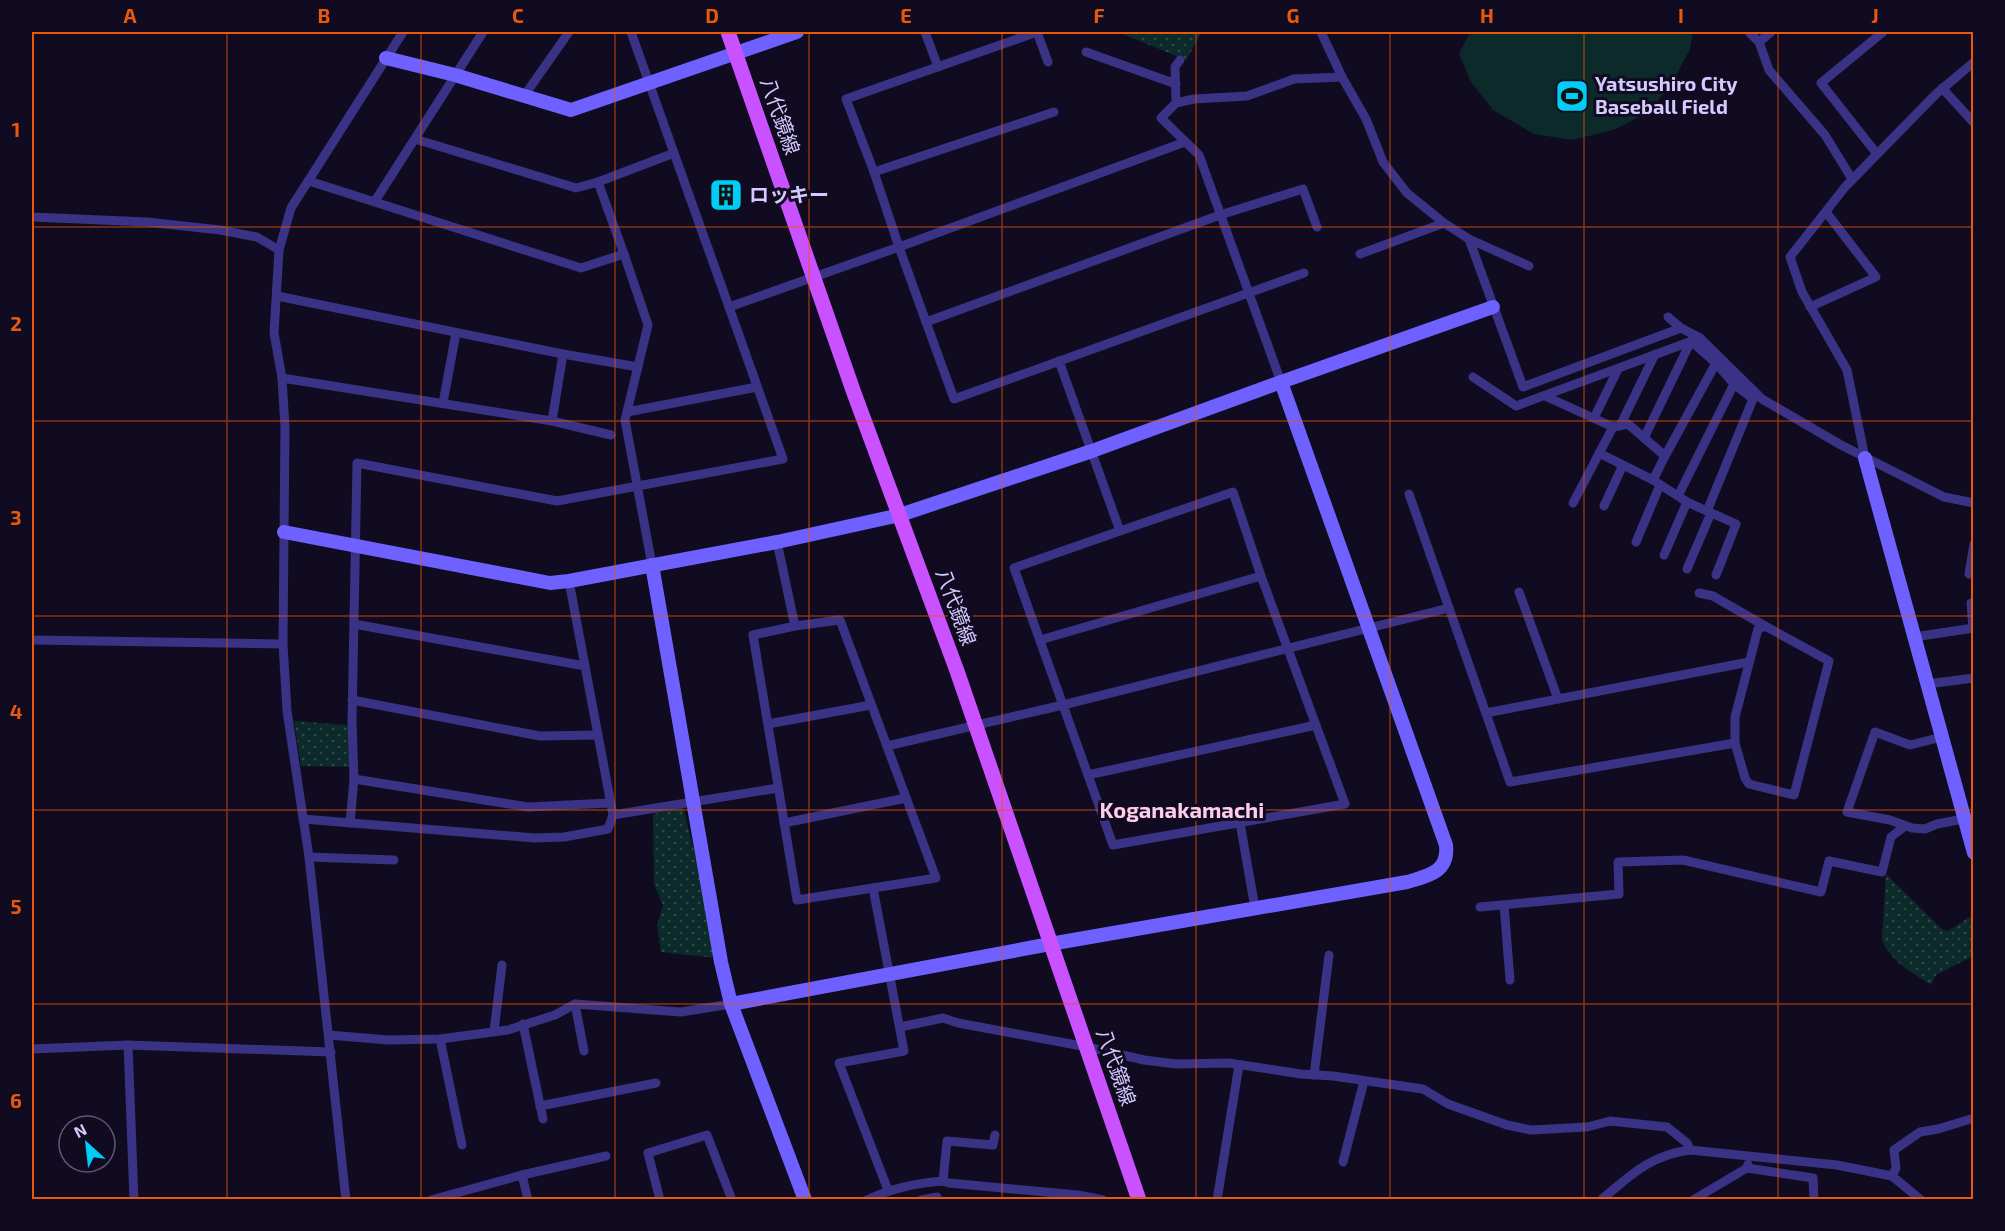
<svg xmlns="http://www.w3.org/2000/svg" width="2005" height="1231" viewBox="0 0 2005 1231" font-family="'Exo 2','Noto Sans JP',sans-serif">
	<defs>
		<pattern id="grass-dots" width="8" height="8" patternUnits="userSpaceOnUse" patternTransform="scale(1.5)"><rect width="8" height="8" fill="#0d2a2b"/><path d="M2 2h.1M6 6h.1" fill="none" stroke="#2f484b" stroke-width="1.8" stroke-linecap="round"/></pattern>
	</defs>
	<rect width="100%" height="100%" fill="#100b20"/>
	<!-- grass -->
	<g fill="url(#grass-dots)">
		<polygon points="1118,32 1202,32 1186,60"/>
		<polygon points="294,721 349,725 350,767 301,766"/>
		<polygon points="683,807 696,859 703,866 716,958 661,952 657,925 663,905 654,884 653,814"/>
		<path d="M1886,874L1943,930L1948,931L1973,915V956L1936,975L1931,985C1912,972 1890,962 1882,939Z"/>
	</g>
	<!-- pitch -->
	<polygon fill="#0d2a2b" points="1470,32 1693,32 1690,49 1673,81 1649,112 1613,130 1572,140 1534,134 1493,110 1471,82 1459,54"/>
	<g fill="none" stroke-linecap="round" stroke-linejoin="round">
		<!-- street -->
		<g stroke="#3a3284" stroke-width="9">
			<polyline points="925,32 938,67"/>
			<polyline points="1321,32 1342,77 1366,119 1383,162 1407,193 1444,223 1469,239 1529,266"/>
			<polyline points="1749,32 1759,42 1769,70 1825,135 1852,179"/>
			<polyline points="1759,42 1771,32"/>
			<polyline points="1086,52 1176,84"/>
			<polyline points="1180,60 1175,67 1176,103 1161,118 1199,155 1281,382"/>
			<polyline points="1942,88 1974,123"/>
			<polyline points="524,96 569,32"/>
			<polyline points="1176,103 1194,99 1247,96 1294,79 1342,77"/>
			<polyline points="415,139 576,188 598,182"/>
			<polyline points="674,153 729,307 899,247 874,172 846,99 1037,32 1048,62"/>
			<polyline points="1877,154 1821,83 1883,32"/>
			<polyline points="874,172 1054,112"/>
			<polyline points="309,181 581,268 624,254 598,182 674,153 631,32"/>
			<polyline points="375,201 483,32"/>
			<polyline points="32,217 147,222 220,230 257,237 279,250"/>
			<polyline points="1469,239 1523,387 1681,328"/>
			<polyline points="624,254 648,325 625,420 652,565"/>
			<polyline points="1360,254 1444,223"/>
			<polyline points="1304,273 954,399 926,322 1220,215 1303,189 1317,227"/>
			<polyline points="277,296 563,354 552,421 282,378"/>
			<polyline points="1810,307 1876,277 1826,212"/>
			<polyline points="1668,317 1681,328 1700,338 1762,399 1841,445 1944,497 1974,503"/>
			<polyline points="926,322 899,247 1185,142"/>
			<polyline points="563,354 638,367"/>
			<polyline points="1059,361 1120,531 1233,492 1261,576 1345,804 1113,845 1014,568 1120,531"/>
			<polyline points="1473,377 1516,406 1700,338"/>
			<polyline points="1734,384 1753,399 1754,396"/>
			<polyline points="1545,396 1613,427 1573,503"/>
			<polyline points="443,403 456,333"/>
			<polyline points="627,412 757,387"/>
			<polyline points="1594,418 1618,369"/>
			<polyline points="552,421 611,435"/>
			<polyline points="1620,426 1655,354"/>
			<polyline points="1644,438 1691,341 1716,363 1665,456"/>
			<polyline points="1599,453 1653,480 1665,456 1628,424 1613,427"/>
			<polyline points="1865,458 1847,370 1802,292 1790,257 1845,187 1936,94 1974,62"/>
			<polyline points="1653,480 1687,502 1736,524 1716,575"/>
			<polyline points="1678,496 1734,384 1716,363"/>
			<polyline points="1604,506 1623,465"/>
			<polyline points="1707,511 1753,399"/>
			<polyline points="777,542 795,626 840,620 936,878 797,900 753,635 795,626"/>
			<polyline points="1636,542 1660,485"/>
			<polyline points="1664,555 1687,502"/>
			<polyline points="1687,569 1711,513"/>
			<polyline points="1969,574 1974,544"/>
			<polyline points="569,581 613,815 778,788"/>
			<polyline points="1519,592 1558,699"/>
			<polyline points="1699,593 1713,596 1765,626"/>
			<polyline points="1971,603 1973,629"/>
			<polyline points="1449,608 1510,782 1735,743"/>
			<polyline points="354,624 585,666"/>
			<polygon points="1765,626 1829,661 1794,795 1749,784 1745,778 1735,743 1735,717 1758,629"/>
			<polyline points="1914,637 1974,628"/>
			<polyline points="32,640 283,644"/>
			<polyline points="1040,640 1261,576"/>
			<polyline points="1927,684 1974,678"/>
			<polyline points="352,700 540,736 598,735"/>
			<polyline points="1486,713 1749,662"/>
			<polyline points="768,724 871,705"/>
			<polyline points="1942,737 1910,745 1875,732 1847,812 1890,820 1912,828 1925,829 1937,824 1974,817"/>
			<polyline points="887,746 1063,705 1449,608 1409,494"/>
			<polyline points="1088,775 1316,725"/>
			<polyline points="354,779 528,807 609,803"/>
			<polyline points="303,819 535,838 564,837 608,829 613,815"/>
			<polyline points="350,823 354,779 352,722 357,463 557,501 783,459 729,307"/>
			<polyline points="784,823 906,798"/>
			<polyline points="1240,823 1255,908"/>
			<polyline points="309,857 394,860"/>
			<polyline points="873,888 904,1051 839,1063 888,1190"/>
			<polyline points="1504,905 1510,980"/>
			<polyline points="1480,907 1619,894 1618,862 1683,860 1821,892 1829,861 1882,872 1891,837 1905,826"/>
			<polyline points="575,1004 584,1051"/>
			<polyline points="523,1024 543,1119"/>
			<polyline points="900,1027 943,1018 958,1023 1087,1047 1144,1060 1176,1064 1229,1063 1301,1074 1333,1076 1423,1089 1448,1104 1507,1125 1531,1130 1587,1127 1610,1121 1667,1127 1687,1143 1690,1150"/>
			<polyline points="494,1031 502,965"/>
			<polyline points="329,1035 388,1040 440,1039 508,1030 555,1015 575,1004 681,1012 731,1004"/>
			<polyline points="440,1039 462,1145"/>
			<polyline points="128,1045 134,1200"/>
			<polyline points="32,1049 128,1045 331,1052"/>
			<polyline points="1314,1075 1329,955"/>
			<polyline points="540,1106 656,1083"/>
			<polyline points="1343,1162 1364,1081"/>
			<polyline points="1747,1168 1813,1178 1814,1200"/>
			<polyline points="522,1175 606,1156"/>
			<polyline points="1892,1176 1896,1168 1894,1150 1920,1132 1938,1129 1974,1118"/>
			<polyline points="943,1181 949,1183 1078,1195 1103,1200"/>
			<polyline points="346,1200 309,857 287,711 283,644 285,427 282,378 274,333 279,250 291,208 403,32"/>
			<polyline points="431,1200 522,1175 528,1200"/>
			<polyline points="660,1200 648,1153 707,1135 732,1200"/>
			<path d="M867,1200C892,1188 916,1183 943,1181L947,1141L993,1145L995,1135"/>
			<polyline points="921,1200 937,1197 938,1200"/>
			<polyline points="1217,1200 1239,1065"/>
			<path d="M1601,1200C1630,1176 1650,1155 1690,1150L1837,1165L1892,1176L1921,1200"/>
			<polyline points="1693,1200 1747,1168 1748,1164"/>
		</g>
		<!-- secondary -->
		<g stroke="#6f61ff" stroke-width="14">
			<polyline points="386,58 455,75 571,110 797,32"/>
			<polyline points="1281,382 1493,307"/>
			<polyline points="1865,458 1974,853"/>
			<path d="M284,532L550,583L569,581L777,542L900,515L1092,451L1281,382L1446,845C1449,872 1428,876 1407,882L1050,944L731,1004"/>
			<polyline points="652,565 721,962 731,1004 805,1200"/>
		</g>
		<!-- primary -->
		<polyline stroke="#c951ff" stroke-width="15" points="728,32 854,393 957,671 1139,1200"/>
	</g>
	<!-- grid -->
	<path fill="none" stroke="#e8590c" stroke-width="1.5" stroke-opacity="0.55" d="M227,32V1200M421,32V1200M615,32V1200M809,32V1200M1002,32V1200M1196,32V1200M1390,32V1200M1584,32V1200M1778,32V1200M32,227H1974M32,421H1974M32,616H1974M32,810H1974M32,1004H1974"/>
	<!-- icons -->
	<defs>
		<g id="stadium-square" transform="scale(1.725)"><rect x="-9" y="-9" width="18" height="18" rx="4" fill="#00cdf5" stroke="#100b20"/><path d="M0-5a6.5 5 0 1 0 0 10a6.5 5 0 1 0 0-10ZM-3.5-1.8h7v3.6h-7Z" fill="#111"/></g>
		<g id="building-square" transform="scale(1.725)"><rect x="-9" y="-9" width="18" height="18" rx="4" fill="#00cdf5" stroke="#100b20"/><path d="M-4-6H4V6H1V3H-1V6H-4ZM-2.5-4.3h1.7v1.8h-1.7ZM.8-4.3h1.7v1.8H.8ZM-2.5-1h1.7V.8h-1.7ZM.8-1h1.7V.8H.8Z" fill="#111"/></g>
	</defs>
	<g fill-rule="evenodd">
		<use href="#stadium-square" x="1572" y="96"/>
		<use href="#building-square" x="726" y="195"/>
	</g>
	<g text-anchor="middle" stroke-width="6" stroke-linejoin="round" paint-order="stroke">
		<!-- poi labels -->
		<g font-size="20" font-weight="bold" fill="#d4caff" stroke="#100b20" text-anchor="start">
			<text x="1595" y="91">Yatsushiro City<tspan x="1595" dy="23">Baseball Field</tspan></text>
			<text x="749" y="202">ロッキー</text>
		</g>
		<!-- street labels -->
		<g font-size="20" fill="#d4caff" stroke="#100b20">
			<text transform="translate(780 116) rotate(71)" y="7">八代鏡線</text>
			<text transform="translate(956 607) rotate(70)" y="7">八代鏡線</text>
			<text transform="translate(1116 1067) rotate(71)" y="7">八代鏡線</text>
		</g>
		<!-- quarter labels -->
		<g font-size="22" font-weight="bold" fill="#ffcce9" stroke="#100b20">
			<text x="1182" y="818">Koganakamachi</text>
		</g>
	</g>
	<!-- border -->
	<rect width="2005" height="1231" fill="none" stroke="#100b20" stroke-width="66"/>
	<!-- north arrow -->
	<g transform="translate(87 1144) rotate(333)"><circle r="28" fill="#100b20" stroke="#5e5779" stroke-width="1.5"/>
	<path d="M0-4.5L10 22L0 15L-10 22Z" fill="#00cdf5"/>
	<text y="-9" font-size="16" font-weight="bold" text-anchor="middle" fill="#d4caff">N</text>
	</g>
	<rect x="33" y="33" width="1939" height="1165" fill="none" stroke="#e8590c" stroke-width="2"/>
	<g font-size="20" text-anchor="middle" font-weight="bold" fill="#e8590c">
		<text x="130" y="23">A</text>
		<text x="324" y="23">B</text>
		<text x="518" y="23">C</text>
		<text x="712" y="23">D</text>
		<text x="906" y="23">E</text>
		<text x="1099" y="23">F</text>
		<text x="1293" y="23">G</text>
		<text x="1487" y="23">H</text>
		<text x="1681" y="23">I</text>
		<text x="1875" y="23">J</text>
		<text x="16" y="137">1</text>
		<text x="16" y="331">2</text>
		<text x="16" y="525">3</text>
		<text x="16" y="719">4</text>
		<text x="16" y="914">5</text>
		<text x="16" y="1108">6</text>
	</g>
</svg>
